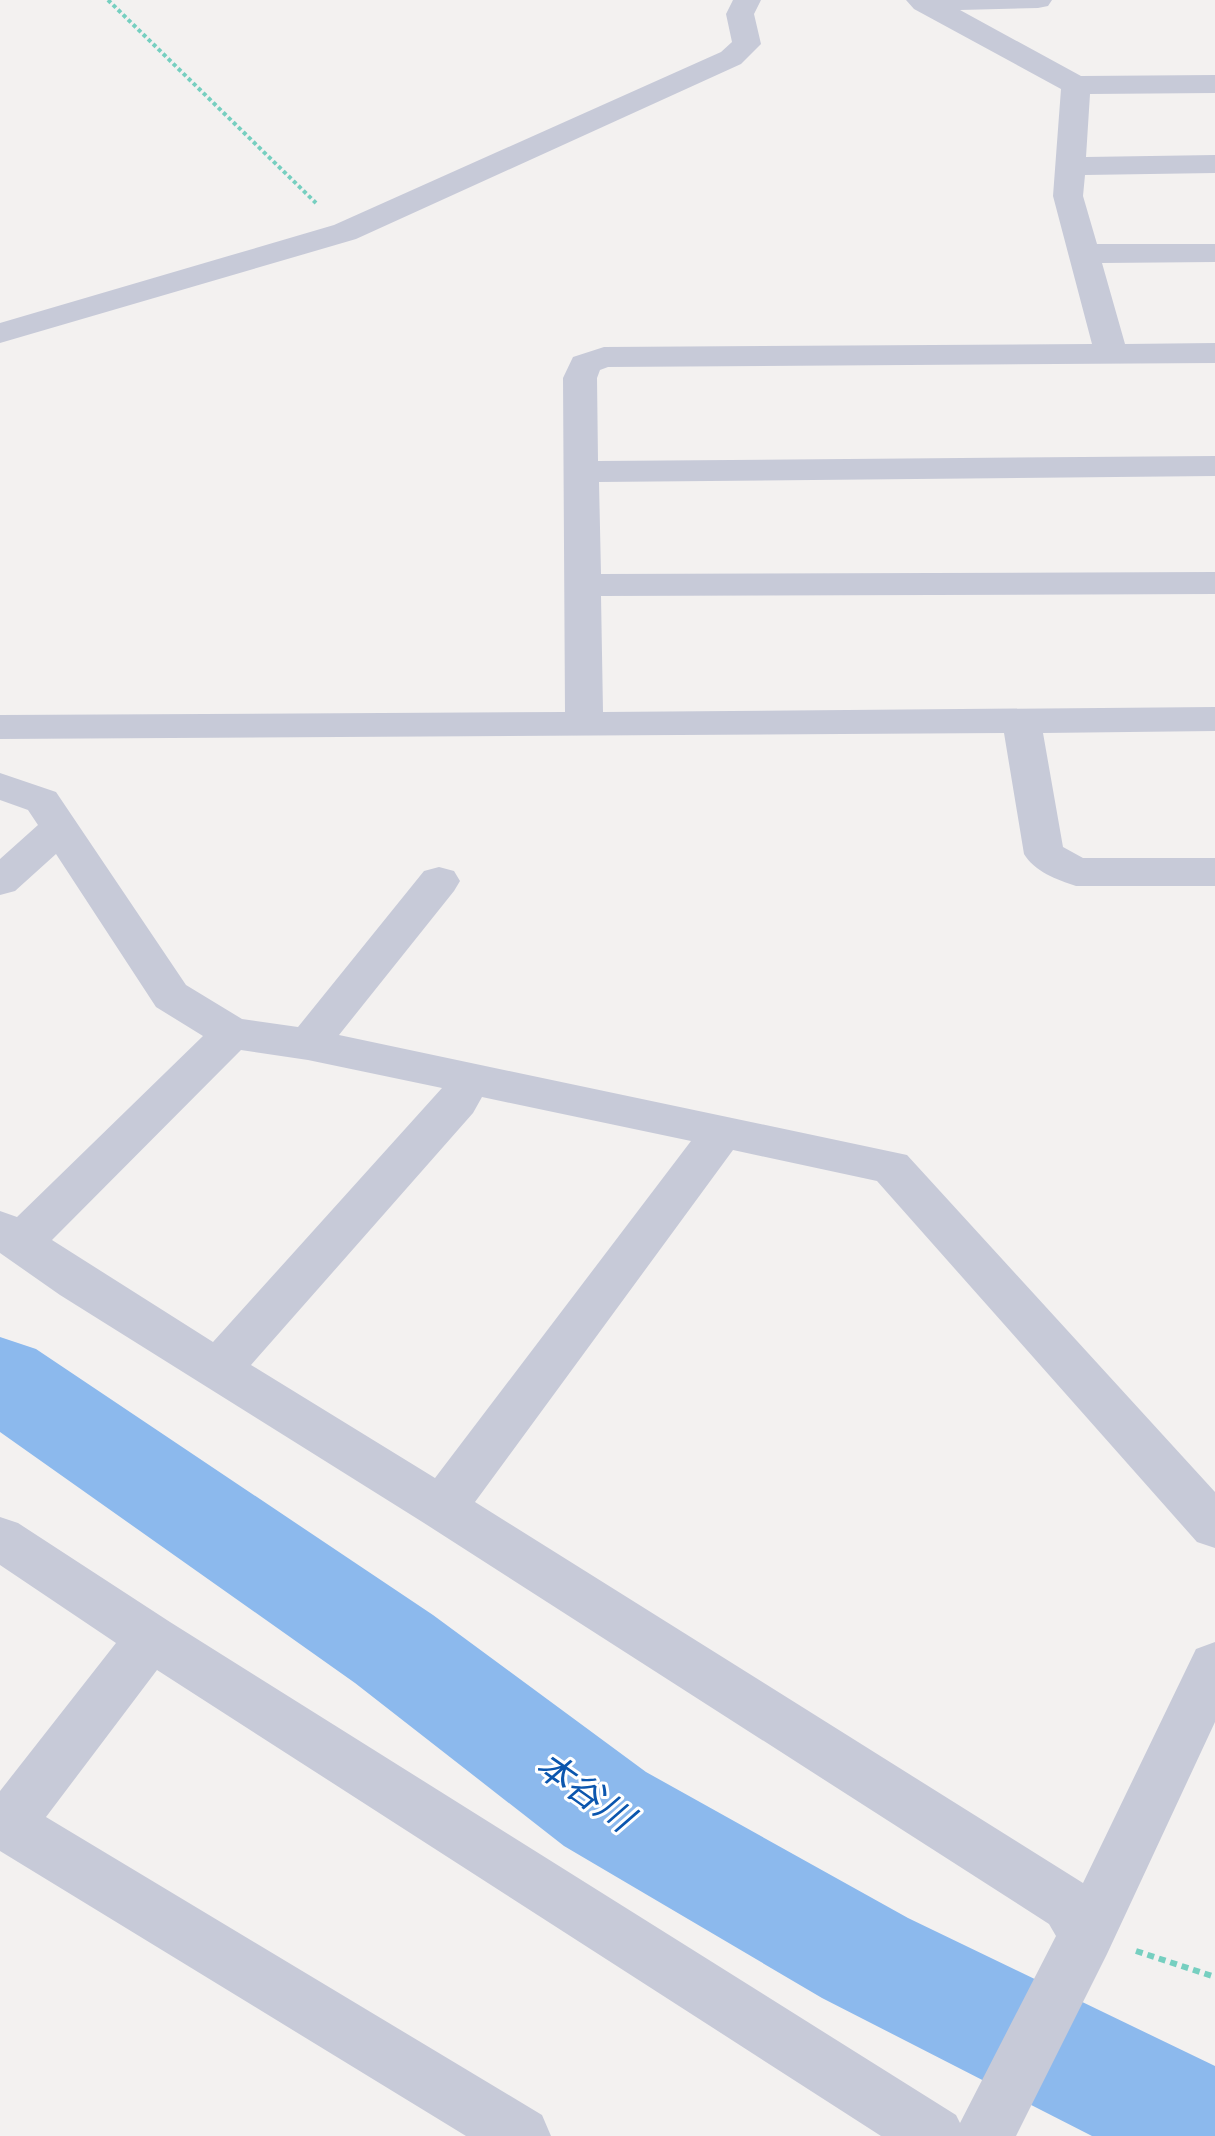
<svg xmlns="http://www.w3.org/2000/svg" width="1215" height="2136" viewBox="0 0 1215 2136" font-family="Montserrat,'Noto Sans JP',sans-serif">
	<rect width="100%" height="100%" fill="#f3f1f0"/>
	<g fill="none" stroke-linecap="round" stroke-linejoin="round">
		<!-- river -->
		<polygon fill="#8cb9ed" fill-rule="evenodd" points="0,1337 36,1349 433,1615 646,1772 908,1918 1215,2066 1215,2136 1092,2136 822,1998 564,1846 355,1683 0,1432"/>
		<!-- path-far1 -->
		<polyline stroke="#76cfc0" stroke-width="4" stroke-dasharray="4 3" stroke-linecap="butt" points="108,0 316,203"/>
		<!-- path -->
		<polyline stroke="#76cfc0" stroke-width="6" stroke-dasharray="7 5" stroke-linecap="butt" points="1136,1951 1215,1977"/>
		<!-- minor -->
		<g fill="#c7cad8" fill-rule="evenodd">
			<polygon points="733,0 761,0 754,14 761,44 741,64 356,239 0,343 0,323 334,225 721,52 732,42 726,14"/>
			<path d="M906,0H1052L1048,6L1038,8L960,10L1081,76L1215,75V93L1090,94L1086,157L1215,155V173L1085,175L1083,196L1097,244H1215V262L1102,263L1125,344L1215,343V363L608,367L600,370L597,378L598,461L1215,456V476L599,482L601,574L1215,572V594L601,596L603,712L1215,707V731L1043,733L1063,847L1083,858H1215V886H1076C1057,880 1034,871 1024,854L1004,733L0,739V715L565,712L563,378L573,357L604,347L1092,344L1053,196L1061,89L914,9Z"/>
			<path d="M0,773L56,792L186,985L242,1019L298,1027L424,871L439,867L454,871L460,881L454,891L339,1035L907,1155L1215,1492V1548L1197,1542L877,1181L733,1150L475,1502L1083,1883L1196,1649L1215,1642V1722L1107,1954L1016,2136H881L157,1670L46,1817L542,2115L551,2136H466L0,1851V1791L116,1643L0,1565V1517L18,1523L170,1622L956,2115L960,2123L1056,1936L1049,1924L424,1523L60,1295L0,1253V1211L17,1217L203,1036L156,1007L56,854L15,891L0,895V859L38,825L28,810L0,800ZM241,1050L308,1060L442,1088L213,1342L52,1240ZM482,1097L691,1141L435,1478L251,1365L473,1113Z"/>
		</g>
	</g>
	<g text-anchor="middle" stroke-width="6" stroke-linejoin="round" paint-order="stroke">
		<!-- near-water labels -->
		<g font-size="36" font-style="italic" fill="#0b56ae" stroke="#fff">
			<text transform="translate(585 1791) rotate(35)" y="13">本谷川</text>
		</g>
	</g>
</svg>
